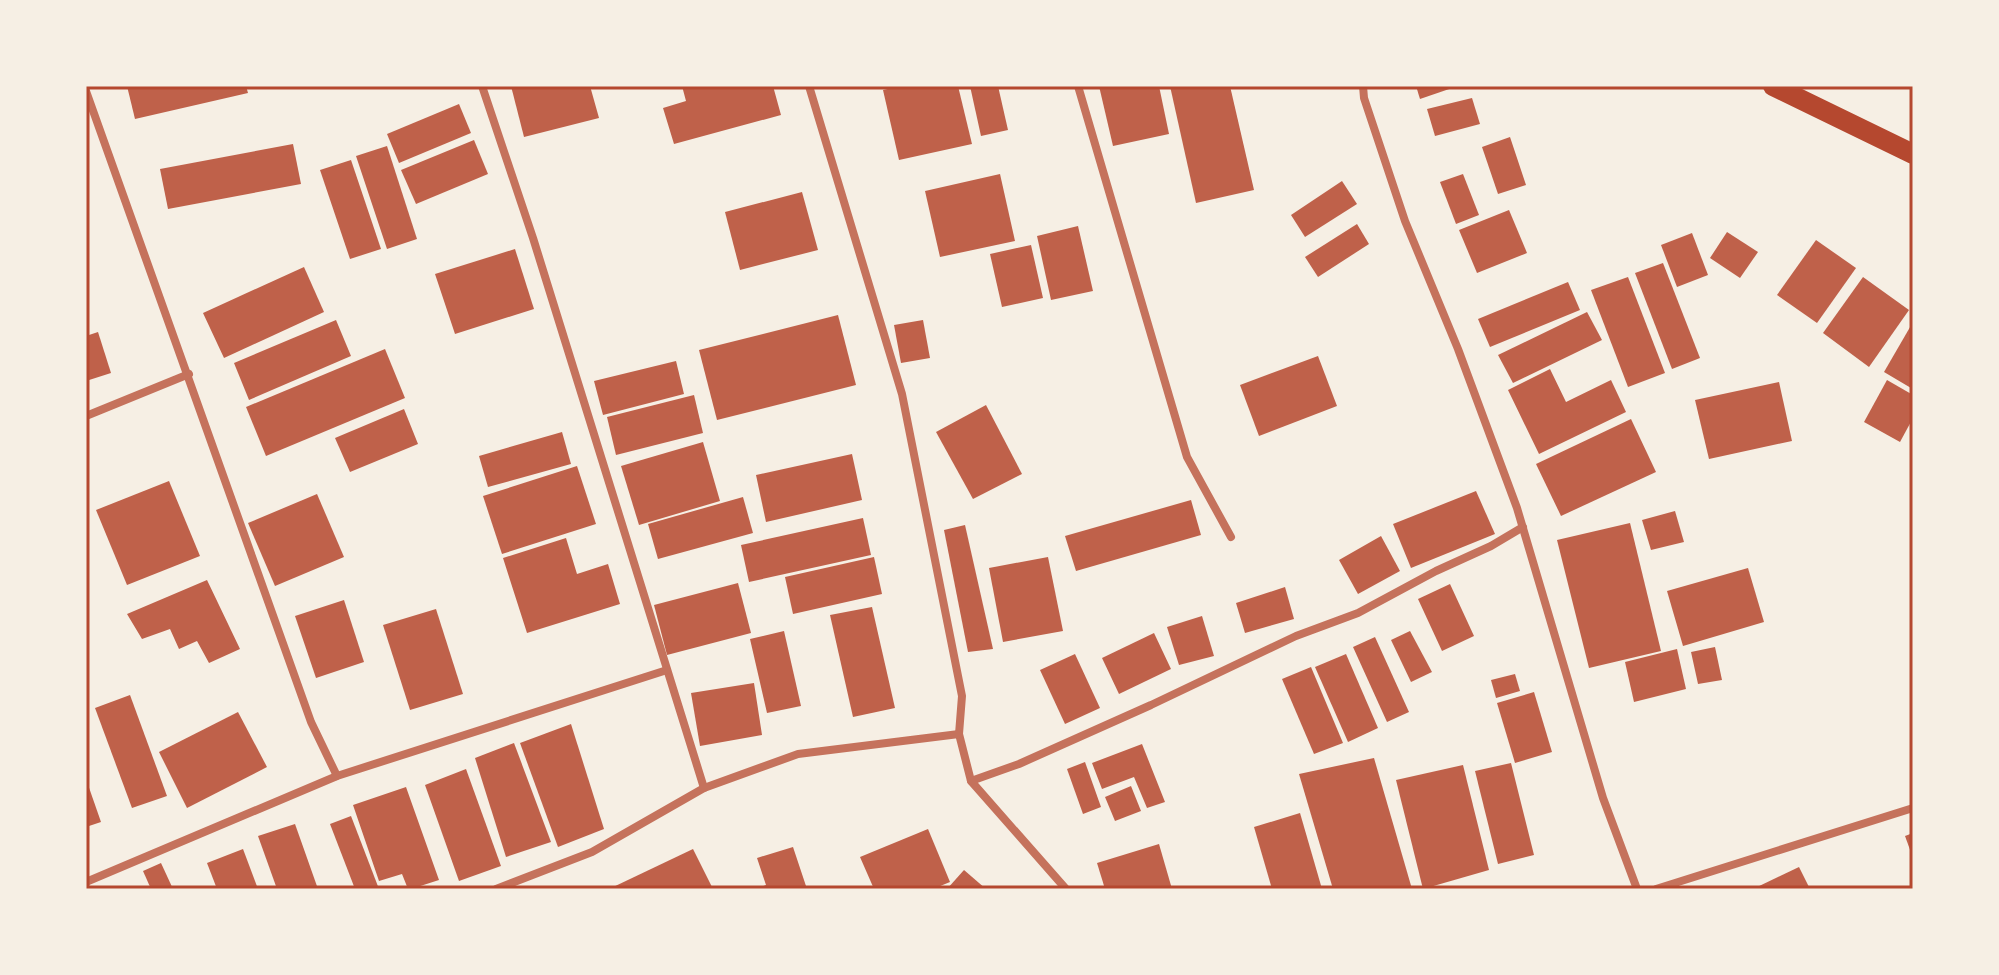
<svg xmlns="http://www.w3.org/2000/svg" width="1999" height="975" viewBox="0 0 1999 975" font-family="Signika,sans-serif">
	<rect width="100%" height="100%" fill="#f6efe4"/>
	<!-- building -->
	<g fill="#bf614a">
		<polygon points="127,86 246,86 248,93 135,119"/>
		<polygon points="511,86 590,86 599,118 524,137"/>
		<polygon points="682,86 773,86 781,115 674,144 663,108 686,101"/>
		<polygon points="901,86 958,86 972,144 899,160 883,90"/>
		<polygon points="970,86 998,86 1008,130 981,136"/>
		<polygon points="1099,86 1159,86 1169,134 1113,146"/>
		<polygon points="1170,86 1230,86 1254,190 1196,203"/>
		<polygon points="1416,86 1458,86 1420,99"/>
		<polygon points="1472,98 1480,124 1435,136 1427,109"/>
		<polygon points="459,104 471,133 399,163 387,134"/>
		<polygon points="1510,137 1526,185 1498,194 1482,147"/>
		<polygon points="474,140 488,174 416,204 401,170"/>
		<polygon points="293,144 301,184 168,209 160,169"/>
		<polygon points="387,146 417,239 387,249 356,156"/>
		<polygon points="351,160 381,249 350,259 320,170"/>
		<polygon points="1000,174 1015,241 940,257 925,191"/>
		<polygon points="1463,174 1479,215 1456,224 1440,182"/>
		<polygon points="1342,181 1357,204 1305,237 1291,215"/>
		<polygon points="802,192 818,250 740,270 725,212"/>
		<polygon points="1509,210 1527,253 1477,273 1459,230"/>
		<polygon points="1357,224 1369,244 1318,277 1305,257"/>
		<polygon points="1078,226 1093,291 1051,300 1037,236"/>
		<polygon points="1727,232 1758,252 1740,278 1710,258"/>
		<polygon points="1692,233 1708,275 1677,287 1661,245"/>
		<polygon points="1816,240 1856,268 1817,323 1777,295"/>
		<polygon points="1031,245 1043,298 1002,307 990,254"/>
		<polygon points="515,249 534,309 455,334 435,274"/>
		<polygon points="1663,263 1700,358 1672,369 1635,273"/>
		<polygon points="304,267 324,312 224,358 203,313"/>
		<polygon points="1628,277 1665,373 1628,387 1591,290"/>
		<polygon points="1863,277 1909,310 1869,367 1823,333"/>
		<polygon points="1568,282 1580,310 1490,347 1478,319"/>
		<polygon points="1587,312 1602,340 1513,383 1498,355"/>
		<polygon points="838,315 856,385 717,420 699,350"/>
		<polygon points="336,320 351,356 249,400 234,363"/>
		<polygon points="923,320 930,358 901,363 894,325"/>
		<polygon points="1913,322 1913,385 1911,388 1884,372"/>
		<polygon points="98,332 111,373 86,381 86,336"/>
		<polygon points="385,349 405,398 266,456 246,407"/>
		<polygon points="1318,356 1337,406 1259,436 1240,385"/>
		<polygon points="676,361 684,394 603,415 594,381"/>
		<polygon points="1550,369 1566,402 1611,380 1626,412 1539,454 1508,390"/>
		<polygon points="1887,380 1913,395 1913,418 1900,442 1864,422"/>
		<polygon points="1779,382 1792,441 1709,459 1695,400"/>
		<polygon points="694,395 703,433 616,455 607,417"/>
		<polygon points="986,405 1022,474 973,499 936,432"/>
		<polygon points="404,409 418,444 350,472 335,438"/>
		<polygon points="1631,419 1656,472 1561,516 1536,464"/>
		<polygon points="562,432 571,464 488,487 479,456"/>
		<polygon points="703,442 720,501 639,525 621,466"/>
		<polygon points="852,454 862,500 766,522 756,475"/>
		<polygon points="577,466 596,524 502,554 483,496"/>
		<polygon points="169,481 200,556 127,585 96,510"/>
		<polygon points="1476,491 1495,534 1411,568 1393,524"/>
		<polygon points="317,494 344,557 275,586 248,523"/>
		<polygon points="743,497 753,533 658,559 648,524"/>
		<polygon points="1191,500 1201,535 1076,571 1065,536"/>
		<polygon points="1675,511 1684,542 1651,550 1642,520"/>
		<polygon points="863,518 871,555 749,582 741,545"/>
		<polygon points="1630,523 1661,651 1589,668 1557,540"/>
		<polygon points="965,525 993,649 968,652 944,530"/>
		<polygon points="1381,536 1400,571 1358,594 1339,560"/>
		<polygon points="566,538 577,574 608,564 620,604 527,633 503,558"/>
		<polygon points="874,557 882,594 793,614 785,577"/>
		<polygon points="1048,557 1063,631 1003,642 989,568"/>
		<polygon points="1748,568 1764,622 1683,646 1667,591"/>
		<polygon points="207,580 240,649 209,663 197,641 179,649 170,629 142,639 127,614"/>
		<polygon points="738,583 751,633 667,655 654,605"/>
		<polygon points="1450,584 1474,636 1442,651 1418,599"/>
		<polygon points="1285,587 1294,619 1245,633 1236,603"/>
		<polygon points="344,600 364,662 316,678 295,616"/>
		<polygon points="872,607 895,708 853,717 830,615"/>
		<polygon points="436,609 463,694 410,710 383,625"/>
		<polygon points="1202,616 1214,656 1179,665 1167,627"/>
		<polygon points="784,631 801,706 767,713 750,639"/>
		<polygon points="1410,631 1432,672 1411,682 1391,640"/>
		<polygon points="1154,633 1171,669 1119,694 1102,658"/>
		<polygon points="1375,637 1409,712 1387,722 1353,647"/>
		<polygon points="1715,647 1722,680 1698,684 1691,652"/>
		<polygon points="1677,649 1686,689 1634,702 1625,662"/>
		<polygon points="1075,654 1100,708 1065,724 1040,670"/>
		<polygon points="1346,654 1378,728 1348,742 1315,667"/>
		<polygon points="1311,667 1343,743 1314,754 1282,679"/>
		<polygon points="1515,674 1520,691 1496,698 1491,680"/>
		<polygon points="754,683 762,735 700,746 691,693"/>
		<polygon points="1534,692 1552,752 1515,763 1497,703"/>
		<polygon points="130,695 167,796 132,808 95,708"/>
		<polygon points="238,712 267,767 187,808 159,752"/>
		<polygon points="571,724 604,829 558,847 520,743"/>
		<polygon points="514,743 551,842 506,857 475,758"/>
		<polygon points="1142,744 1165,802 1147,808 1134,777 1102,789 1092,763"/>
		<polygon points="1374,758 1412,889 1333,889 1299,774"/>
		<polygon points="1085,762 1101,807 1083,814 1067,769"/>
		<polygon points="1511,763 1534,855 1498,864 1475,771"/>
		<polygon points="1463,765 1489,870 1423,889 1396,780"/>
		<polygon points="466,769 501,866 459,881 425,785"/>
		<polygon points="86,779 101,822 86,827"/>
		<polygon points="1131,786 1141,811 1115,821 1105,797"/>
		<polygon points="406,787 439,880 411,889 408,889 402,874 379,881 353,805"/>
		<polygon points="1300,813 1322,889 1272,889 1254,827"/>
		<polygon points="351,816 379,889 355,889 330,824"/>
		<polygon points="295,824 318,889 277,889 258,836"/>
		<polygon points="928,829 950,882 933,889 874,889 860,857"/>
		<polygon points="1913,833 1913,858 1905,836"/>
		<polygon points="1159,844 1172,889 1105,889 1097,863"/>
		<polygon points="793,847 807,889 756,889 766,885 757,858"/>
		<polygon points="243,849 258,889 217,889 207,863"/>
		<polygon points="693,849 713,889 609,889"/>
		<polygon points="161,863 173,889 151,889 143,871"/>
		<polygon points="1799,867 1810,889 1753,889"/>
		<polygon points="964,870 986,889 947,889"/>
	</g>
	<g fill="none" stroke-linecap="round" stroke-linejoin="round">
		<!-- minor -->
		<g stroke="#c5725c" stroke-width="8">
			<polyline points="482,86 533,238 704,788"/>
			<polyline points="809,86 902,394 962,696 959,734 971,781 1066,889"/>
			<polyline points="1078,86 1187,457 1231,537"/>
			<polyline points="1363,86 1364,98 1405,221 1458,349 1517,508 1603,798 1637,889"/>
			<polyline points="86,91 311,722 337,776"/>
			<polyline points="86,416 189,374"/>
			<polyline points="971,781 1019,764 1151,705 1296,636 1358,613 1436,571 1491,546 1523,527"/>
			<polyline points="86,882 337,776 667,670"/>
			<polyline points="496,889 592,852 704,788 798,754 959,734"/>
			<polyline points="1656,889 1913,808"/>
		</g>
		<!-- primary -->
		<polyline stroke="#b5482f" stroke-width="20" points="1773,86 1913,154"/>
	</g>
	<!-- border -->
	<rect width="1999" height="975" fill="none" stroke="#f6efe4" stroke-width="176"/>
	<rect x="88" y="88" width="1823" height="799" fill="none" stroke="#b5482f" stroke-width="3"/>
</svg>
